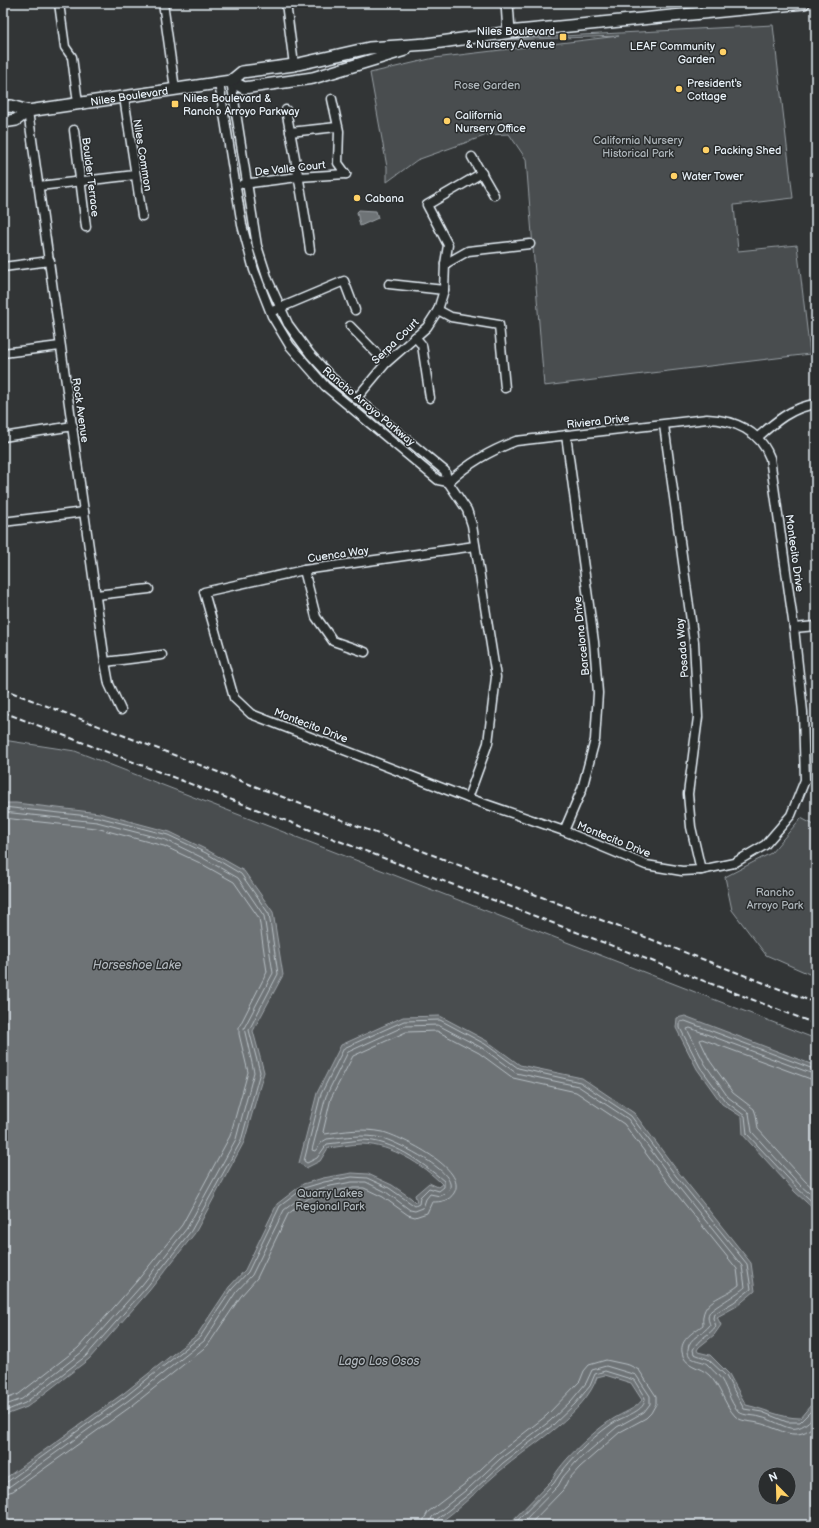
<svg xmlns="http://www.w3.org/2000/svg" width="819" height="1528" viewBox="0 0 819 1528" font-family="'Balsamiq Sans',sans-serif">
	<rect width="100%" height="100%" fill="#323536"/>
	<filter id="ink" filterUnits="userSpaceOnUse"><feTurbulence type="fractalNoise" baseFrequency=".025" numOctaves="2"/><feDisplacementMap in="SourceGraphic" scale="8" xChannelSelector="R" yChannelSelector="G"/><feConvolveMatrix kernelMatrix="1 2 1 2 8 2 1 2 1" color-interpolation-filters="sRGB"/></filter>
	<g filter="url(#ink)">
		<!-- green -->
		<g fill="#494d4f" stroke="#989fa4" fill-rule="evenodd">
			<polygon points="773,25 793,198 734,205 738,251 797,245 810,354 544,386 526,159 509,134 487,135 417,160 387,182 387,167 370,73 434,58 619,36 448,42"/>
			<path d="M3,740L75,751L816,1039V1525H3ZM765,1474H789V1498H765Z"/>
			<polygon points="801,818 816,826 816,977 766,955 732,910 725,877 771,853"/>
		</g>
		<!-- water -->
		<g fill="#6e7376" stroke="#9fa5aa" fill-rule="evenodd">
			<polygon points="359,210 376,211 378,218 360,226 357,212"/>
			<polygon points="3,803 16,803 99,813 170,832 207,850 244,871 273,912 283,975 253,1031 264,1072 244,1142 195,1233 149,1291 89,1359 27,1407 3,1416"/>
			<path d="M440,1016L487,1041L520,1065L582,1078L634,1113L679,1173L751,1263L755,1291L737,1306L717,1317L721,1325L714,1335L699,1347L697,1350L698,1352L710,1355L729,1374L746,1405C765,1409 781,1418 800,1418L816,1399V1525H508L552,1480C560,1462 596,1429 613,1419C622,1413 636,1409 642,1400L631,1383L605,1375L597,1377C586,1412 534,1443 506,1466C482,1485 462,1508 436,1525H3V1480L124,1393L197,1335L229,1287L245,1270L277,1204L303,1184L323,1178L352,1173L368,1174L392,1185L411,1198L415,1202H417L415,1195L429,1183L438,1187L442,1184C422,1164 392,1145 362,1144C351,1144 339,1147 328,1148L320,1161L306,1168L299,1163L317,1093L341,1045L403,1017ZM765,1474H789V1498H765Z"/>
			<polygon points="685,1016 816,1066 816,1211 795,1192 743,1135 742,1117 722,1104 697,1069 676,1028 677,1018"/>
		</g>
		<g fill="none" stroke-linecap="round" stroke-linejoin="round">
			<!-- shore -->
			<g stroke="#b7bfc4" stroke-width="1">
				<polyline points="3,807 98,817 168,835 206,853 241,874 269,914 278,974 249,1030 260,1072 241,1141 191,1231 146,1288 86,1356 25,1403 3,1412"/>
				<polyline points="3,812 97,822 166,840 203,858 238,878 264,916 273,973 244,1028 254,1072 236,1139 187,1228 142,1285 82,1352 22,1399 3,1406"/>
				<polyline points="3,818 96,828 164,846 200,863 234,882 259,918 267,972 239,1027 239,1034 248,1072 230,1136 182,1225 137,1281 78,1348 19,1394 3,1400"/>
				<polyline points="816,1070 685,1021 680,1022 680,1028 700,1067 725,1101 745,1116 747,1134 798,1189 816,1205"/>
				<polyline points="816,1075 690,1028 687,1029 705,1064 728,1097 749,1113 752,1132 801,1186 816,1199"/>
				<polyline points="816,1081 702,1039 700,1040 710,1061 733,1093 754,1109 756,1115 758,1129 805,1181 816,1191"/>
				<path d="M3,1482H7L126,1396L200,1337L232,1289L248,1272L280,1206L304,1188L324,1182L352,1177L367,1178L389,1188L415,1206L419,1204L420,1197L429,1188L439,1191L444,1187V1181C421,1162 393,1140 361,1140C350,1141 338,1143 327,1144L317,1158L307,1163L304,1161L321,1094L344,1048L404,1021L440,1020L485,1044L518,1068L580,1082L631,1116L676,1176L747,1264L751,1289L734,1302L714,1314L713,1318L716,1326C710,1335 697,1339 693,1350L694,1354L708,1359L726,1376L744,1409L762,1412L787,1422H800L816,1406"/>
				<path d="M3,1488L10,1486L129,1400L204,1341L236,1292L252,1275L284,1210L307,1193L325,1187L352,1182H366L386,1192L410,1210L415,1211L423,1208L426,1199L430,1194L440,1196C479,1181 395,1141 382,1138C363,1134 345,1137 327,1139L322,1142L315,1151L312,1150L326,1096L348,1052L405,1026L438,1025L482,1048L516,1073L578,1086L628,1119L672,1179L742,1266L745,1287C739,1293 711,1309 709,1313C707,1318 709,1321 710,1325C704,1334 689,1337 688,1349C687,1362 700,1359 707,1364C711,1368 714,1372 718,1375C727,1385 729,1402 739,1412C744,1416 754,1415 760,1417C786,1423 793,1441 816,1414"/>
				<path d="M3,1494L13,1491L133,1405L208,1345L241,1296L257,1278L288,1214L309,1198L327,1192L353,1188H364L383,1197L408,1215L415,1217L427,1213L432,1202C441,1202 449,1201 454,1193C469,1169 401,1137 383,1132C364,1128 344,1131 325,1134L323,1132L331,1098L353,1056L406,1032L437,1031L479,1053L513,1078L576,1092L624,1124L667,1182L737,1269L739,1285C722,1299 700,1299 703,1325C694,1332 680,1339 682,1352C684,1367 700,1366 709,1375C721,1387 724,1404 735,1416C741,1422 750,1421 758,1423C779,1427 797,1446 816,1423"/>
				<polyline points="423,1525 424,1519 428,1512 466,1483 496,1455 546,1416 580,1381 584,1371 589,1365 606,1360 629,1365 639,1370 656,1396 656,1404 651,1413 646,1418 620,1432 580,1467 568,1480 563,1490 529,1525"/>
				<polyline points="429,1525 432,1517 470,1487 500,1459 550,1421 571,1401 586,1383 592,1370 606,1366 636,1375 650,1396 650,1404 644,1412 617,1427 576,1462 563,1477 558,1486 520,1525"/>
				<path d="M434,1525L436,1520L473,1491L503,1463L553,1425L575,1404L590,1386L595,1374L605,1371L634,1380L645,1398C646,1411 624,1416 615,1422C595,1434 566,1463 554,1483L513,1525"/>
			</g>
			<!-- minor casing -->
			<g stroke="#e8f1f8" stroke-width="11">
				<g id="minor">
					<polyline points="59,3 65,47 72,57 78,103"/>
					<polyline points="163,3 175,89"/>
					<polyline points="286,3 294,65"/>
					<polyline points="231,81 257,246 268,280 288,324 310,354 332,378 445,471 448,482 467,510 472,525 496,677 488,743 468,798"/>
					<polyline points="219,83 242,225 254,270 272,316 290,346 325,386 438,480 448,482"/>
					<polyline points="124,97 142,216"/>
					<polyline points="332,99 339,131 338,163 346,174"/>
					<path d="M286,110C295,157 304,203 310,250"/>
					<polyline points="28,111 105,662 109,684 121,710"/>
					<polyline points="74,130 86,227"/>
					<polyline points="290,132 337,127"/>
					<polyline points="472,157 494,195"/>
					<polyline points="243,184 298,177 346,174"/>
					<polyline points="39,186 135,175"/>
					<polyline points="445,264 468,251 530,244"/>
					<polyline points="3,267 50,261"/>
					<polyline points="389,284 444,290"/>
					<polyline points="275,310 344,281 355,310"/>
					<polyline points="438,310 451,317 499,325 505,388"/>
					<polyline points="350,326 386,363"/>
					<polyline points="415,337 422,345 430,398"/>
					<polyline points="3,353 60,346"/>
					<polyline points="356,399 386,363 427,327 438,310 444,290 445,264 448,245 427,205 482,173"/>
					<polyline points="664,425 694,642 698,717 688,794 691,827 701,870"/>
					<polyline points="3,437 73,426"/>
					<path d="M758,437C775,422 792,407 816,404"/>
					<path d="M448,482C471,462 488,452 516,441L707,419C735,420 760,431 770,458L794,628L803,712L805,780L791,815L765,845L734,863L701,870L682,871L646,865L564,831L468,798L251,714L234,698L204,592L304,570L475,546"/>
					<polyline points="3,522 84,512"/>
					<polyline points="304,570 316,617 333,641 365,652"/>
					<polyline points="96,595 149,589"/>
					<polyline points="794,628 816,626"/>
					<polyline points="105,662 162,655"/>
					<polyline points="564,831 582,789 595,740 598,693 594,642 566,435"/>
				</g>
			</g>
			<!-- secondary casing -->
			<g stroke="#e8f1f8" stroke-width="14">
				<g id="secondary">
					<polyline points="507,3 509,32"/>
					<polyline points="231,81 244,88 313,78 405,50"/>
					<path id="s1" d="M3,107L11,106L28,111L231,81L242,72L294,65L369,48L427,44L518,31L804,3"/>
					<polyline points="3,122 16,120 28,111"/>
				</g>
			</g>
			<!-- minor -->
			<use href="#minor" stroke="#2a2d2e" stroke-width="8"/>
			<!-- secondary -->
			<use href="#secondary" stroke="#2a2d2e" stroke-width="11"/>
			<!-- rail -->
			<g stroke="#e8f1f8" stroke-width="2" stroke-dasharray="6 3" stroke-linecap="butt">
				<polyline points="3,689 816,1003"/>
				<polyline points="3,712 816,1024"/>
			</g>
		</g>
	</g>
	<!-- markers -->
	<g fill="#ffd166" stroke="#2a2d2e" stroke-width="1.5">
		<rect x="559" y="33" width="8" height="8" rx="2"/>
		<circle cx="723" cy="52" r="4"/>
		<circle cx="679" cy="89" r="4"/>
		<rect x="171" y="100" width="8" height="8" rx="2"/>
		<circle cx="447" cy="121" r="4"/>
		<circle cx="706" cy="150" r="4"/>
		<circle cx="674" cy="176" r="4"/>
		<circle cx="357" cy="198" r="4"/>
	</g>
	<g text-anchor="middle" stroke-width="3" stroke-linejoin="round" paint-order="stroke">
		<!-- poi labels -->
		<g font-size="11" fill="#e8f1f8" stroke="#2a2d2e" text-anchor="start">
			<text x="555" y="35" text-anchor="end">Niles Boulevard<tspan x="555" dy="13">&amp; Nursery Avenue</tspan></text>
			<text x="715" y="50" text-anchor="end">LEAF Community<tspan x="715" dy="13">Garden</tspan></text>
			<text x="687" y="87">President's<tspan x="687" dy="13">Cottage</tspan></text>
			<text x="183" y="102">Niles Boulevard &amp;<tspan x="183" dy="13">Rancho Arroyo Parkway</tspan></text>
			<text x="455" y="119">California<tspan x="455" dy="13">Nursery Office</tspan></text>
			<text x="714" y="154">Packing Shed</text>
			<text x="682" y="180">Water Tower</text>
			<text x="365" y="202">Cabana</text>
		</g>
		<!-- park labels -->
		<g font-size="11" fill="#b0b8bd" stroke="#2a2d2e">
			<text x="487" y="89">Rose Garden</text>
			<text x="638" y="144">California Nursery<tspan x="638" dy="13">Historical Park</tspan></text>
			<text x="775" y="896">Rancho<tspan x="775" dy="13">Arroyo Park</tspan></text>
			<text x="330" y="1197">Quarry Lakes<tspan x="330" dy="13">Regional Park</tspan></text>
		</g>
		<!-- street labels -->
		<g font-size="11" fill="#e8f1f8" stroke="#2a2d2e">
			<text dy="4" stroke="none"><textPath href="#s1" startOffset="128">Niles Boulevard</textPath></text>
			<text transform="translate(143 155) rotate(81)" y="4">Niles Common</text>
			<text transform="translate(290 168) rotate(-6)" y="4">De Valle Court</text>
			<text transform="translate(91 177) rotate(83)" y="4">Boulder Terrace</text>
			<text transform="translate(395 341) rotate(-44)" y="4">Serpa Court</text>
			<text transform="translate(369 406) rotate(40)" y="4">Rancho Arroyo Parkway</text>
			<text transform="translate(81 410) rotate(82)" y="4">Rock Avenue</text>
			<text transform="translate(598 421) rotate(-6)" y="4">Riviera Drive</text>
			<text transform="translate(795 553) rotate(82)" y="4">Montecito Drive</text>
			<text transform="translate(338 554) rotate(-8)" y="4">Cuenca Way</text>
			<text transform="translate(581 636) rotate(-96)" y="4">Barcelona Drive</text>
			<text transform="translate(682 648) rotate(-95)" y="4">Posada Way</text>
			<text transform="translate(311 725) rotate(21)" y="4">Montecito Drive</text>
			<text transform="translate(614 839) rotate(22)" y="4">Montecito Drive</text>
		</g>
		<!-- water labels -->
		<g font-size="12" font-style="italic" fill="#b1b8be" stroke="#2a2d2e">
			<text x="137" y="969">Horseshoe Lake</text>
			<text x="379" y="1365">Lago Los Osos</text>
		</g>
	</g>
	<!-- margin -->
	<rect width="819" height="1528" fill="none" stroke="#2a2d2e" stroke-width="16"/>
	<rect x="8" y="8" width="803" height="1512" fill="none" stroke="#e8f1f8" stroke-width="1.5" filter="url(#ink)"/>
	<!-- north arrow -->
	<g transform="translate(777 1486) rotate(337)"><circle r="19" fill="#2a2d2e" stroke="#767b7f"/>
	<path d="M0-3L7 15L0 10L-7 15Z" fill="#ffd166"/>
	<text y="-6" font-size="11" font-weight="bold" text-anchor="middle" fill="#e8f1f8">N</text>
	</g>
</svg>
